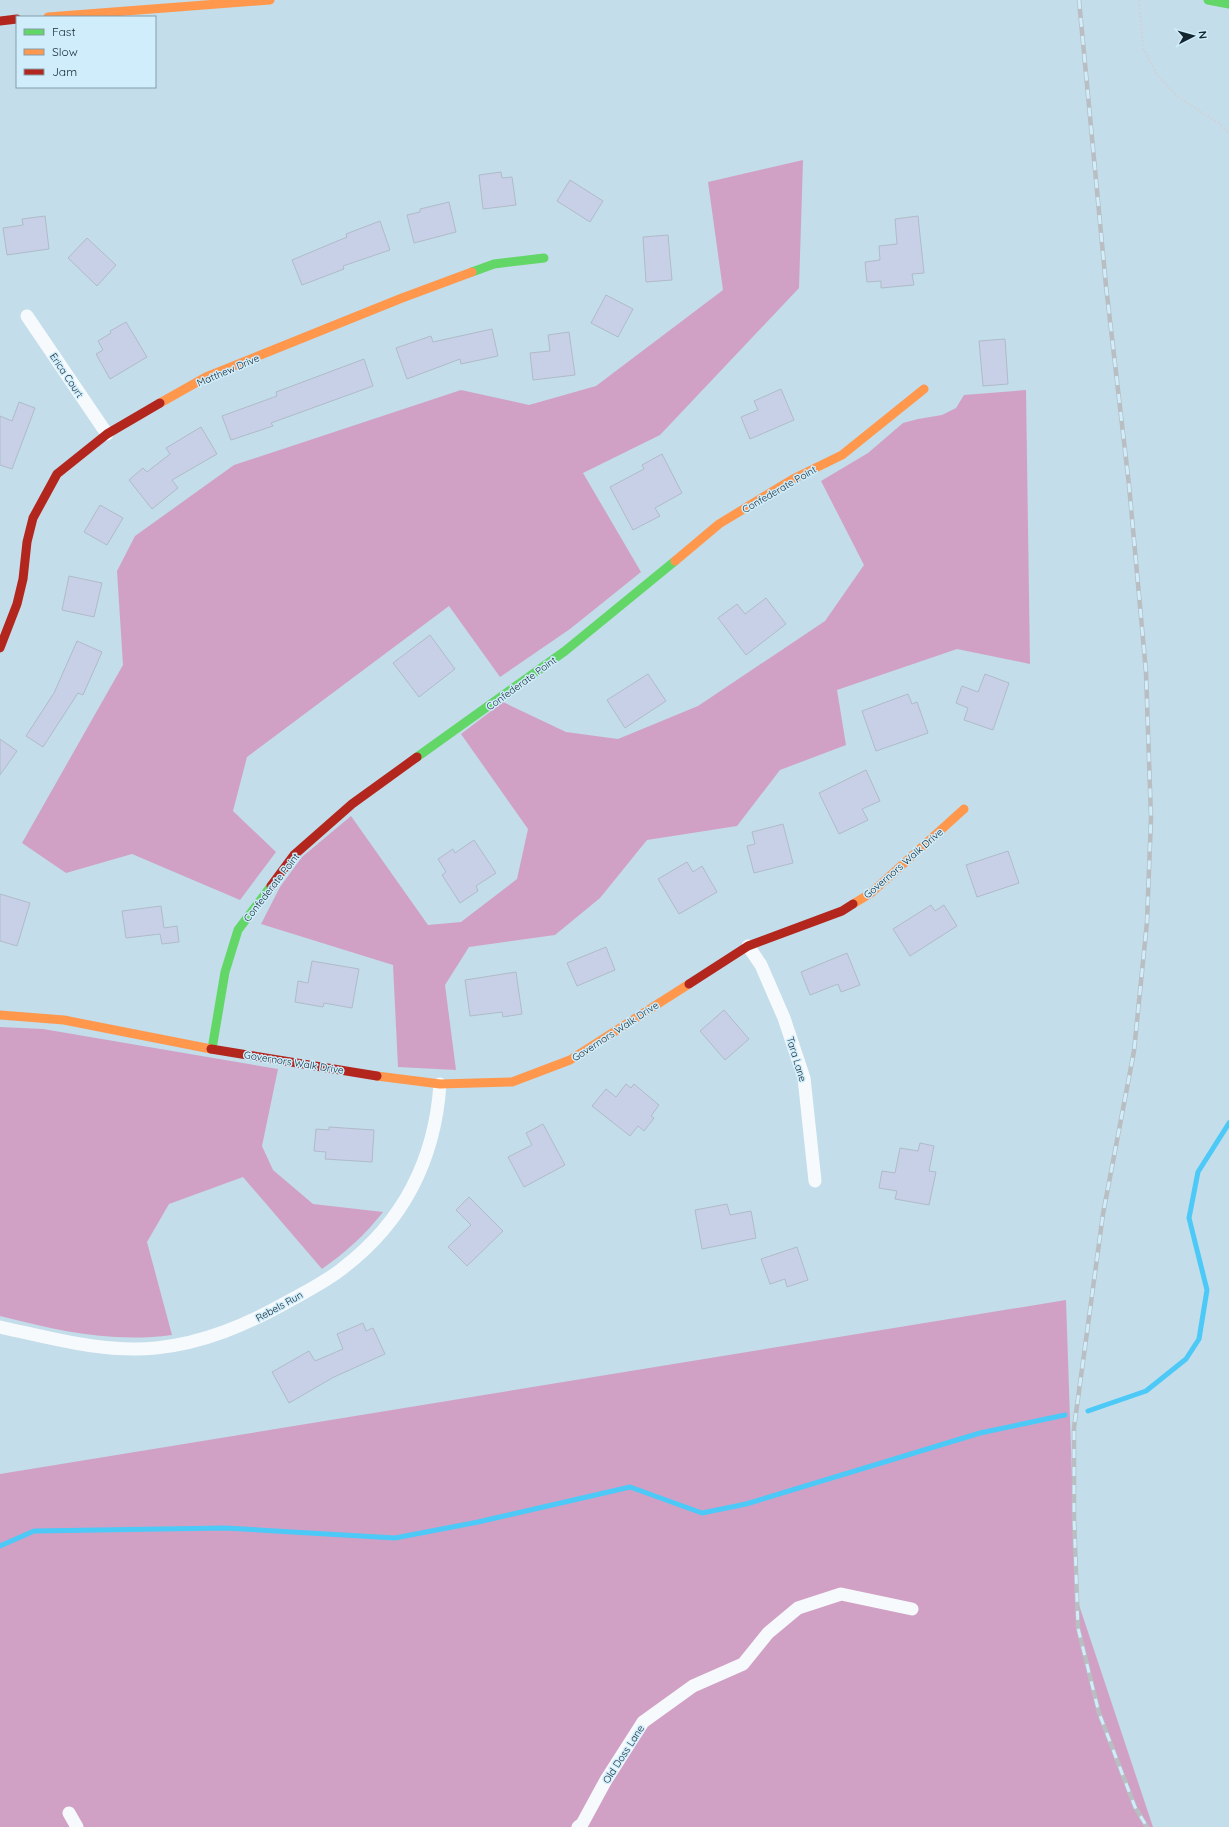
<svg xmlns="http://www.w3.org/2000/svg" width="1229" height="1827" viewBox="0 0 1229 1827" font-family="Quicksand,sans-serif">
	<rect width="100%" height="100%" fill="#c3ddea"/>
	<!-- forest -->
	<g fill="#d1a1c5">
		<polygon points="803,160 799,288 660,435 583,473 641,572 570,629 500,677 449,606 247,757 233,811 276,852 240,900 132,854 66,873 22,843 123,665 117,571 135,536 234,465 461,390 529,405 596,386 723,290 708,182"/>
		<polygon points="1026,390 1030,664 957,649 837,690 846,745 780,770 737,826 647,840 600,898 555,935 469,947 445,985 456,1070 398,1067 393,965 261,924 280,887 302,857 351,816 428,925 461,922 517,879 528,829 461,734 503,702 566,732 618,739 698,706 825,621 864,565 821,481 868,453 903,423 918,419 942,415 956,408 964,395"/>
		<path d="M0,1027L43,1029L278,1069L262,1146L273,1170L313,1204L383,1212C365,1235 346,1252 322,1269L243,1177L169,1204L147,1242L172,1335C110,1343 60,1331 0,1316Z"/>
		<polygon points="1066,1300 1076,1596 1153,1827 0,1827 0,1474"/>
	</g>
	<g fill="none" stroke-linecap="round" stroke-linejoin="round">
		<!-- stream -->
		<g stroke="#4cc9f7" stroke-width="5">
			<polyline points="1088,1411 1146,1391 1186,1359 1199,1339 1207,1290 1189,1218 1198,1172 1229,1123"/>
			<polyline points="0,1546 34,1531 225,1528 395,1538 478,1522 630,1487 702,1513 746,1504 980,1433 1065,1415"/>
		</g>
	</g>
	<!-- building -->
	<g fill="#c7d0e7" stroke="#b0bbc9">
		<polygon points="501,172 502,178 512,177 516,205 483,209 479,175"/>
		<polygon points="570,180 603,201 590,222 557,201"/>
		<polygon points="449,202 456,232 414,243 407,215 420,212 420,209"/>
		<polygon points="45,216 49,249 7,255 3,228 23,225 22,219"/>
		<polygon points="918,216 924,273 912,274 914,285 881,288 881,281 867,282 865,262 880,260 879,246 897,244 895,219"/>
		<polygon points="380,221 390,250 343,266 344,269 302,285 292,260 347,237 346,234"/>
		<polygon points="668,235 672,280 646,282 643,237"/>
		<polygon points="87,238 116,265 97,286 68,258"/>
		<polygon points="606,295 633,309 618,337 591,323"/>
		<polygon points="126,322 147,357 110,379 96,354 103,350 98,341 111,333 110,331"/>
		<polygon points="492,329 498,356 461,364 460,359 407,379 396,348 431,336 433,342"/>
		<polygon points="569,332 575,375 533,380 530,353 550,351 548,335"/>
		<polygon points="1005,339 1008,384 983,386 979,341"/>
		<polygon points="364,359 373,386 271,423 273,426 231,440 222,416 277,396 276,392"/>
		<polygon points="781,389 794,420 750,439 741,417 758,410 754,401"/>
		<polygon points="19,402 35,408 12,469 0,465 0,416 12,421"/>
		<polygon points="201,427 217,454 172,480 178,488 152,509 129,480 143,468 147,472 170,454 166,448"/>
		<polygon points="662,454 682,493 655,508 660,516 633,530 610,487 644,469 642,465"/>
		<polygon points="100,505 123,518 107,545 84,532"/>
		<polygon points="69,576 102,583 94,617 62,610"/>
		<polygon points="766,598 786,624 746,655 718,618 737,604 745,614"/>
		<polygon points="430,635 455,669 419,697 393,663"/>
		<polygon points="77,641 102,652 83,695 78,693 43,747 26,736 54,693"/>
		<polygon points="648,674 666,701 625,728 607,700"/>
		<polygon points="985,674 1009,683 993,730 964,720 968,708 956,703 962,686 978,692"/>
		<polygon points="908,694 912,704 917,702 928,733 876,751 862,711"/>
		<polygon points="0,739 17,751 0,775"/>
		<polygon points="866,770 880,801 862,809 868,820 839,834 819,793"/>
		<polygon points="783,824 793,863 754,873 747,846 755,844 752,832"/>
		<polygon points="474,840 496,873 476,886 478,891 460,903 442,875 446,872 438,859 453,849 455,853"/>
		<polygon points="1008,851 1019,883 977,897 966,865"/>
		<polygon points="687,862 693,872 702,866 717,892 679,914 658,879"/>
		<polygon points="0,894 30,903 17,946 0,941"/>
		<polygon points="931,905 935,911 944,905 957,926 910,956 893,929"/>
		<polygon points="161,906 164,928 177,926 179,942 162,944 160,934 126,938 122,911"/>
		<polygon points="606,947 615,970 577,986 567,963"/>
		<polygon points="847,953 860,985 841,992 838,984 810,995 801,972"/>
		<polygon points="312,961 359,969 352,1008 324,1003 323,1007 295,1002 298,981 308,983"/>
		<polygon points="516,972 522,1014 503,1017 502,1012 470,1016 465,980"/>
		<polygon points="724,1010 749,1039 725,1060 700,1031"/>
		<polygon points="626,1084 631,1088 634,1084 659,1105 651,1116 654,1118 644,1131 638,1126 630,1136 592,1106 606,1089 616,1097"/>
		<polygon points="543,1124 565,1165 524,1187 508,1157 532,1145 526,1133"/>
		<polygon points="329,1127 374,1130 372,1162 325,1159 326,1152 314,1151 316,1129 329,1130"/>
		<polygon points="920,1143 934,1146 929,1171 936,1172 929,1205 895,1199 897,1191 879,1188 882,1171 895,1173 900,1148 918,1151"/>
		<polygon points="469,1197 503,1231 467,1266 448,1247 471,1225 456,1210"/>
		<polygon points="727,1204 730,1215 751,1211 756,1238 702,1249 695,1210"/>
		<polygon points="797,1247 808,1280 787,1287 785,1279 770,1284 761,1259"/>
		<polygon points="363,1323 366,1331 373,1328 385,1354 334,1377 289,1403 272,1372 309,1351 315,1361 343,1349 337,1334"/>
	</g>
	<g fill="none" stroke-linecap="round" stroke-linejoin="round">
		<!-- path -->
		<polyline stroke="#cdd5da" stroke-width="2.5" stroke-dasharray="2 2" stroke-linecap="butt" points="1139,0 1143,48 1157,75 1178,97 1220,124 1229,133"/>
		<!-- street -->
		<g stroke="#f6fafc" stroke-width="13">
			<polyline points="27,316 107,434"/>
			<polyline points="748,946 761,965 784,1018 804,1078 815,1181"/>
			<path d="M0,1327C51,1338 103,1353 156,1348C204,1343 246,1325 289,1301C307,1291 327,1281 343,1268C403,1222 435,1159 440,1084"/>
			<polyline points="69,1813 77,1827"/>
			<polyline points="578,1827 582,1824 606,1780 643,1722 693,1686 743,1664 768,1633 798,1608 841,1594 912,1609"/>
		</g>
		<!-- fast -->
		<g stroke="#63d668" stroke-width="9">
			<polyline points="1208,0 1229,4"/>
			<polyline points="472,272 494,264 544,258"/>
			<polyline points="417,757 565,651 675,561"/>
			<polyline points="212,1049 225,972 238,930 271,886"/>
		</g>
		<!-- slow -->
		<g stroke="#ff974d" stroke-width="9">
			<polyline points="48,17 270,0"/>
			<polyline points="160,403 206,377 402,298 472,272"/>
			<polyline points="675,561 719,524 793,479 842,455 924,389"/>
			<polyline points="853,904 871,893 964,809"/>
			<polyline points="0,1015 64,1020 211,1049"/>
			<polyline points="377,1076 440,1084 512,1082 570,1060 689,984"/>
		</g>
		<!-- jam -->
		<g stroke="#b3261e" stroke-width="9">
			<polyline points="0,21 17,19"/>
			<polyline points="0,648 17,604 23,579 27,542 33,518 57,474 107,434 160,403"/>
			<polyline points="271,886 294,855 352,804 417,757"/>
			<polyline points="689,984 748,946 842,911 853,904"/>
			<polyline points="211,1049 377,1076"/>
		</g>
		<!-- rail casing -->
		<g stroke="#b8bec2" stroke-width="4.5">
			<polyline id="rail" points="1079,0 1106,286 1129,485 1146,672 1151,818 1147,922 1134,1051 1103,1214 1074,1428 1074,1517 1078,1628 1099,1713 1135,1807 1147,1827"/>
		</g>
		<!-- rail -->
		<use href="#rail" stroke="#d0edfc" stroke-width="3" stroke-dasharray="9" stroke-linecap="butt"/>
	</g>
	<g text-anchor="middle" stroke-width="3" stroke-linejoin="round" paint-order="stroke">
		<!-- street labels -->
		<g font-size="10" fill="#142730" stroke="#d0edfc">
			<text transform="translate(228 370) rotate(-23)" y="4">Matthew Drive</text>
			<text transform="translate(67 375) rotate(56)" y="4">Erica Court</text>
			<text transform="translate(779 489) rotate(-30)" y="4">Confederate Point</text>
			<text transform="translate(521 683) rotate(-36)" y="4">Confederate Point</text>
			<text transform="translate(903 863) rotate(-41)" y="4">Governors Walk Drive</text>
			<text transform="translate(271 887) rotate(-52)" y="4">Confederate Point</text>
			<text transform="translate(615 1031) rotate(-33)" y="4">Governors Walk Drive</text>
			<text transform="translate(797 1059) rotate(73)" y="4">Tara Lane</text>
			<text transform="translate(294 1062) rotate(9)" y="4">Governors Walk Drive</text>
			<text transform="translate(279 1306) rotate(-29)" y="4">Rebels Run</text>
			<text transform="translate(623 1754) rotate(-57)" y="4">Old Doss Lane</text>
		</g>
	</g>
	<!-- legend -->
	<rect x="16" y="16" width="140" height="72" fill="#d0edfc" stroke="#859eaa"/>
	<rect x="24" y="29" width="20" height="6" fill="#63d668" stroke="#859eaa"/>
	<text x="52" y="36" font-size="12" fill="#142730">Fast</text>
	<rect x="24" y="49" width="20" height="6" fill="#ff974d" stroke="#859eaa"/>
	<text x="52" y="56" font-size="12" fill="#142730">Slow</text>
	<rect x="24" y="69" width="20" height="6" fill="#b3261e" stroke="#859eaa"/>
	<text x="52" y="76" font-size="12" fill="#142730">Jam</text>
	<!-- north arrow -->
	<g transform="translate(1193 36) rotate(84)" stroke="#d0edfc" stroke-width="3" paint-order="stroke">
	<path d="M0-3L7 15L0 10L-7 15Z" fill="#142730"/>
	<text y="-6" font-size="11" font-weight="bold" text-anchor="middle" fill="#142730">N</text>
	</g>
</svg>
